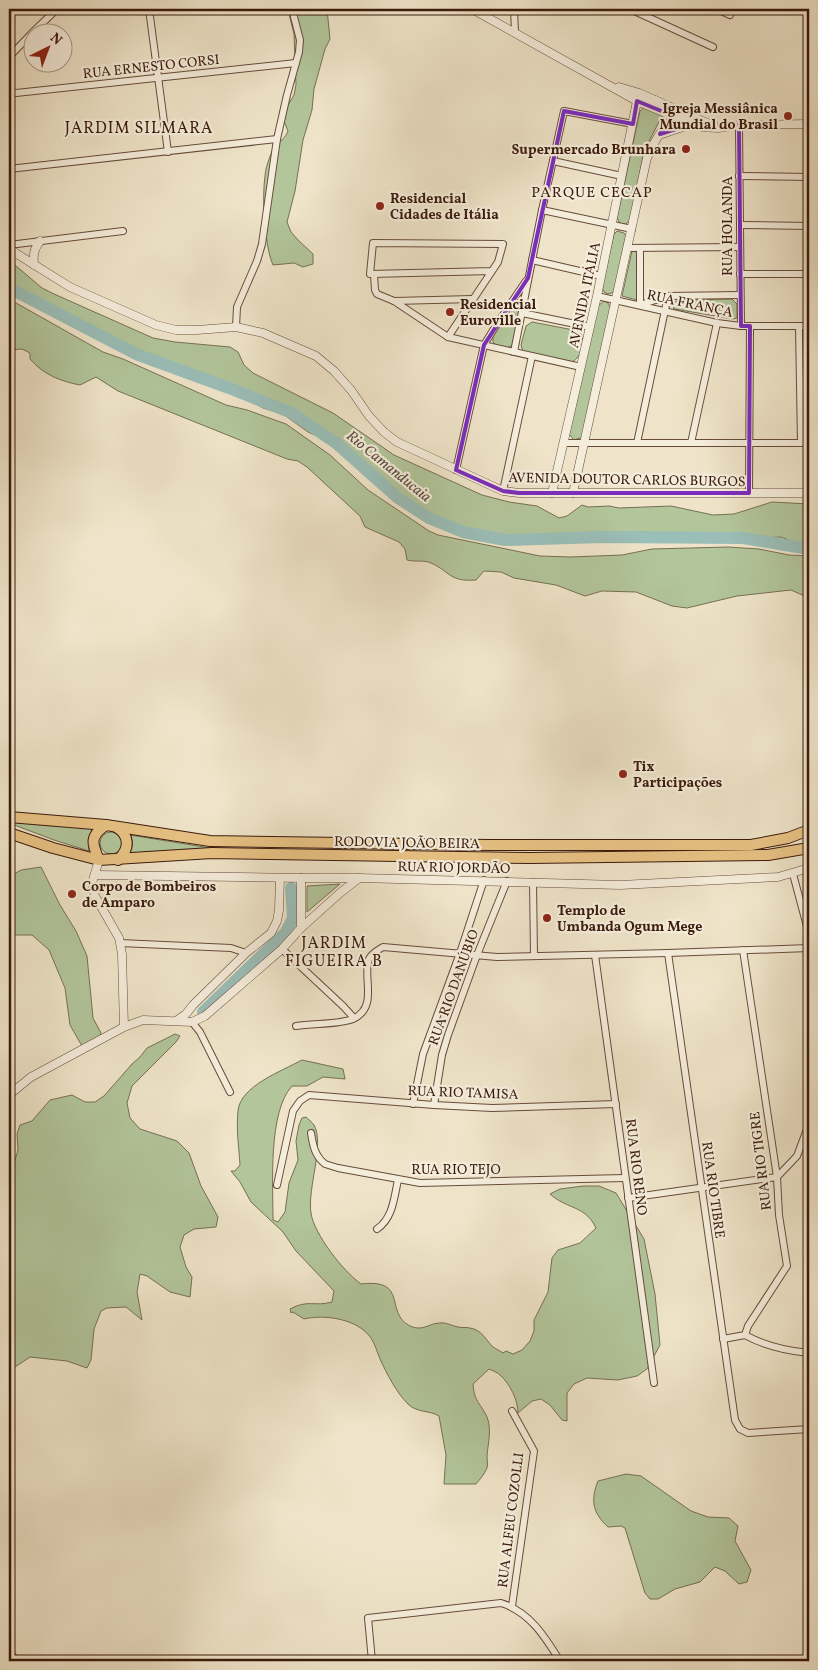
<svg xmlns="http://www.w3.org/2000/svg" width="818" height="1670" viewBox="0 0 818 1670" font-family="Vollkorn,serif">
	<rect width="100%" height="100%" fill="#efe4c9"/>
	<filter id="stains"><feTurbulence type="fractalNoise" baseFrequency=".004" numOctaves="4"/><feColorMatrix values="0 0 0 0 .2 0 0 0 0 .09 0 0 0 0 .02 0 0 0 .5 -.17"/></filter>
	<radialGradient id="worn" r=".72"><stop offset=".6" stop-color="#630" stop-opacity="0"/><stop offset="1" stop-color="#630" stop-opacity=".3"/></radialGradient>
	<!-- green -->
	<g fill="#b2c59b" stroke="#767053">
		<path d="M292,9H327L330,39L325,49L314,89L312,110L303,140L295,191L287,222L291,232L298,240L313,254V264L303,267L294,263L273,265C264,245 260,184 268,162C270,157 272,149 276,145C282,140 285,138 288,131L280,111L288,105L294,95L296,85L294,34L289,14Z"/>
		<polygon points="644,107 660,113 662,116 644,151 631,219 625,225 621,225 617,218 640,111"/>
		<polygon points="617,231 624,233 626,236 614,292 608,294 604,292 602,287 614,234"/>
		<polygon points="632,251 638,252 637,300 622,296"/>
		<polygon points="9,260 42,288 54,294 153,338 175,342 230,347 238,352 244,365 253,373 333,413 394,455 482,495 509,502 537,506 559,518 567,516 582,505 588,507 609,506 619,508 671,506 713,515 734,514 772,502 809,504 809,546 791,541 781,537 759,538 640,532 609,536 579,537 557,536 527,541 476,535 455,527 434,521 415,512 384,486 375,480 337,445 308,432 283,414 263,408 208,378 168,368 149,360 129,354 110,345 94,331 67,318 40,299 12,287 9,284"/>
		<polygon points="519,298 522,300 514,344 507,348 496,345 493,342 493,336 515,300"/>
		<path d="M9,299L103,352L123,359L226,405L247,410L286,424L330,455L368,490L429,531L438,535L540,556L571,557L622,555L652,549L728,547L759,549L789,555L809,556V598L791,590L737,596L687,608L672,606L636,592L602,591L585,596L556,585L514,578L501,572L484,571L476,580C449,582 451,572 431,563C426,560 415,562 407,560L405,549L399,542L365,527L360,516L307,467L298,461L287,459L118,391L96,377L80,385C60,381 44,375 30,359V353L22,349L9,350Z"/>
		<polygon points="732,299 737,304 737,318 733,319 674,309 673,306 675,302 678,300"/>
		<polygon points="604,301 608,303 611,309 583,437 574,440 569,434 598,306"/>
		<path d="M532,322L579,331C587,339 582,357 572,362L525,352L522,349L521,345L526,326Z"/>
		<path d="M9,821L94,829C88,836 88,842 89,851L54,840L9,823Z"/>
		<circle cx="111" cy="843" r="11"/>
		<path d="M130,835L210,848L129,855C133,847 134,843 130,835Z"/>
		<polygon points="41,867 60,905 76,931 87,956 93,1018 101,1033 98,1040 82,1046 70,1025 65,988 49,950 32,935 9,935 9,877 21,870"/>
		<polygon points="340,884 307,912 307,886"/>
		<polygon points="175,1034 180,1036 176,1042 132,1086 127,1103 130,1118 140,1129 177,1141 189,1153 201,1186 218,1217 216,1227 194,1229 184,1235 180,1247 186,1267 192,1277 190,1297 170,1292 147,1276 140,1274 137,1292 142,1320 126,1307 107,1308 101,1311 94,1329 91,1360 87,1368 67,1361 30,1357 9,1371 9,1181 18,1150 17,1134 20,1125 32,1121 50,1100 72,1095 85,1102 95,1102 104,1096 132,1064 140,1057 147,1048"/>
		<path d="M302,1060L343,1069L345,1079L323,1077L307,1086H292C268,1112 273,1185 273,1220L278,1222L285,1212L289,1183L298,1160L296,1141L299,1125L302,1118L306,1117C308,1119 312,1122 314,1125C325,1144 307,1189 311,1213C314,1234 343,1271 361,1284C409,1278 384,1313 410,1326C423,1332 429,1323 440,1323C445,1322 453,1326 458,1327C462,1328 466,1327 470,1328C482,1330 485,1339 493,1347C496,1349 500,1351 503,1353L506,1351L513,1354L522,1350L530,1341L534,1331V1320L548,1292L552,1258L558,1250L580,1243L596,1228C585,1205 568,1210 550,1194L560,1189L583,1186H599L616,1193L644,1239L655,1294L660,1345L647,1369L637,1376L618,1380L587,1378L574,1384L567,1393V1421L562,1420L550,1405L541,1399L532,1401L518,1413C518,1400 510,1384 500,1375C497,1372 493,1371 489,1369L473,1384C474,1399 478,1401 485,1413C493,1426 488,1442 487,1456C487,1460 488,1464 487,1468C484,1475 480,1479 476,1484H444L446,1455L439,1416C429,1410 417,1413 408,1404C396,1392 387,1374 380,1359C377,1352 375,1344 371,1338C358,1319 325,1314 304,1319L293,1312L291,1313L290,1309C309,1299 314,1307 332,1302L334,1291L296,1251L283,1232L251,1202L240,1182L231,1171H235L240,1165C239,1148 236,1129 238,1111C240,1086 282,1071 302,1060Z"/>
		<path d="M626,1474L641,1476L691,1511L708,1517L729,1518L738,1526L735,1541L751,1570L747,1582L739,1584L725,1571L715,1567L700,1582L675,1589L658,1599H650L645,1593L625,1528L621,1526L608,1527C593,1513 590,1501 598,1481Z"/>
	</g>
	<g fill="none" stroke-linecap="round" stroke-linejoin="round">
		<!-- river -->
		<g stroke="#9abeb8" stroke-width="12">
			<polyline points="9,288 136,354 229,388 292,413 336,443 398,498 429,518 463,532 505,540 602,537 743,538 809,549"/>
			<polyline points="203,1012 286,932 293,918 291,888"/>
		</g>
		<!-- minor casing -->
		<g stroke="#674c3a" stroke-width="8">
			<g id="minor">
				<polyline points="149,9 168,152"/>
				<polyline points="514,9 515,32"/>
				<polyline points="630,9 713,47"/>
				<polyline points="717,9 730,15"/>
				<polyline points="33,32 57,9"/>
				<polyline points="9,57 32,33"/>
				<polyline points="9,91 16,93 296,63"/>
				<polyline points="739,125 741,326"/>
				<polyline points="553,161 622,176"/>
				<polyline points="9,169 277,139"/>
				<polyline points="739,176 809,177"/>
				<polyline points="542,210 632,229"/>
				<polyline points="740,225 809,226"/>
				<polyline points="9,245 123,231"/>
				<polyline points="627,248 740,247"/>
				<polyline points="640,248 640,305 668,296 740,295"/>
				<polyline points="532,260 601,276"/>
				<polyline points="374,274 375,290 377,294 394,301 448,337 581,367"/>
				<polyline points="740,274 809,274"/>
				<polyline points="597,296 717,323 741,326 809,326"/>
				<polyline points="394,301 473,299"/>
				<polyline points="522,313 590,327"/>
				<polyline points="799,326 801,443"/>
				<polyline points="236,327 237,307 257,261 262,244 277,139 287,95 299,52 300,40 292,9"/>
				<polyline points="448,337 498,262 503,244 373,243 370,274 492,271"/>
				<polyline points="514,352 542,210 564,111 633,124"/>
				<polyline points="564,443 809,443"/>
				<polyline points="637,443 668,296"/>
				<polyline points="691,443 717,323"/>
				<polyline points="456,470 484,345 495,327 526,281"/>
				<polyline points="503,491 532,356"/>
				<polyline points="749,493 750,326"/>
				<polyline points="793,874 809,934"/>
				<polyline points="533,882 534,956"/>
				<polyline points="120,943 231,948 246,953"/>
				<polyline points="282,949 343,1006 354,1018"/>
				<polyline points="668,953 735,1420 740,1429 748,1433 809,1429"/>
				<polyline points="595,955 654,1383"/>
				<polyline points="192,1022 200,1032 230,1092"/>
				<path d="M296,1026C314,1023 337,1025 353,1019C379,1007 362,977 369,959C372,953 378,950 383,947L497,957L668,953L809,948"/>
				<polyline points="413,1104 423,1054 460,953 484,880"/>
				<polyline points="434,1105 442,1055 448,1035 477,955 507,881"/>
				<path d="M311,1133C313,1146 315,1156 325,1164L338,1168L420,1183L625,1178"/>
				<polyline points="277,1185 293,1111 300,1101 309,1095 434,1105 492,1108 616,1104"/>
				<polyline points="628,1198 777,1177 797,1156 809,1124"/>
				<path d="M377,1229C393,1218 394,1198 398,1180"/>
				<path d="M745,1335C765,1346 787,1351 809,1353"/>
				<polyline points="723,1339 745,1335 748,1326 787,1266 779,1215 777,1177 743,950"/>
				<polyline points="512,1411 534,1451 512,1606"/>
				<polyline points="9,1652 17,1661"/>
				<path d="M372,1661L368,1618L501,1603C530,1612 545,1637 560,1661"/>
			</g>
		</g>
		<!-- tertiary casing -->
		<g stroke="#674c3a" stroke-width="9">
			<g id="tertiary">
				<polyline points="55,9 80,10 97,9"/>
				<polyline points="472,9 637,101 692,124 702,127 718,128 739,125 809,124"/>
				<polyline points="619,87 639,93 714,126"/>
				<polyline points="659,135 692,124"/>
				<polyline points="9,249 70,287 156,325 176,330 197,330 236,327 263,333 316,356 334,371 351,390 369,416 384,432 397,442 503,491 519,493 809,493"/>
				<path d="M34,265C33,254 34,249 40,241"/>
				<polyline points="552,493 597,296 637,101 642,99 655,100"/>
				<polyline points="573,493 647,158 653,145 671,115 670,107"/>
				<polyline points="99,860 92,883 95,896 119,938 122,954 124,1027"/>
				<polyline points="96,875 301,878 359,878 620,885 778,877 809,868"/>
				<polyline points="301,878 301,928"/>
				<polyline points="176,1021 186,1014 193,1005 246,953 271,933 277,921 279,910 280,878"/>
				<polyline points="9,1095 31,1077 124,1027 143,1020 192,1022 205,1016 282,949 301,928 340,893 359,878"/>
			</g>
		</g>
		<!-- primary casing -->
		<g stroke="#3a1a0b" stroke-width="12">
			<g id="primary">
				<polyline points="9,817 106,825 210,841 490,845 751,845 788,838 809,830"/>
				<path d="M116,827C130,835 130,849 118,860"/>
				<polyline points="9,833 53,848 99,860 212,853 530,858 768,855 809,848"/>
				<path d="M99,860C92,844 89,836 106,825"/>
			</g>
		</g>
		<!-- minor -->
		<use href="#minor" stroke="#f5eddc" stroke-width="6"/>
		<!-- tertiary -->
		<use href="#tertiary" stroke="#f5eddc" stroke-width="8"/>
		<!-- primary -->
		<use href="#primary" stroke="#e8c284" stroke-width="10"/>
	</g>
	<!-- marked area -->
	<path fill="none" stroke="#7b2cbf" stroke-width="4" stroke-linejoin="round" d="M637,101L671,115L660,134L692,124L739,125L741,326H750L749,493H519L503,491L456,470L484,345L528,278L564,111L633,124Z"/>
	<!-- markers -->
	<g fill="#8f2418" stroke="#f5eddc" stroke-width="2">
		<circle cx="788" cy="116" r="5"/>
		<circle cx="686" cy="149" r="5"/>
		<circle cx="380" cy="206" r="5"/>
		<circle cx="450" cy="312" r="5"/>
		<circle cx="623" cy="774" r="5"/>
		<circle cx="72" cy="894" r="5"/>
		<circle cx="547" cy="918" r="5"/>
	</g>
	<g text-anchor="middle" stroke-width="4.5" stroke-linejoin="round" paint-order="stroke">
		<!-- street labels -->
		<g font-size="14" fill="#3a1a0b" stroke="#f5eddc">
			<text transform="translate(151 66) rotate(-6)" y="5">RUA ERNESTO CORSI</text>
			<text transform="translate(727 226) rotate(-90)" y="5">RUA HOLANDA</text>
			<text transform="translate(584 295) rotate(-78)" y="5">AVENIDA ITÁLIA</text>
			<text transform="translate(690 303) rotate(12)" y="5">RUA FRANÇA</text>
			<text transform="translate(627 479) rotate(1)" y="5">AVENIDA DOUTOR CARLOS BURGOS</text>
			<text transform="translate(407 842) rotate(1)" y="5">RODOVIA JOÃO BEIRA</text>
			<text transform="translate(454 867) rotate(1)" y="5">RUA RIO JORDÃO</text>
			<text transform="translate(453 987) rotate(-70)" y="5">RUA RIO DANÚBIO</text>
			<text transform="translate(463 1092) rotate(2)" y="5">RUA RIO TAMISA</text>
			<text transform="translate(760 1161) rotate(-97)" y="5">RUA RIO TIGRE</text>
			<text transform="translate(637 1167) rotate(83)" y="5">RUA RIO RENO</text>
			<text x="456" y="1174">RUA RIO TEJO</text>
			<text transform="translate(714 1190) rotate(82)" y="5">RUA RIO TIBRE</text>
			<text transform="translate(510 1520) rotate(-83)" y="5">RUA ALFEU COZOLLI</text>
		</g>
		<!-- poi labels -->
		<g font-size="14" font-weight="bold" fill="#3a1a0b" stroke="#f5eddc" text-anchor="start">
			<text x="778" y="113" text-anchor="end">Igreja Messiânica<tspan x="778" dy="16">Mundial do Brasil</tspan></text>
			<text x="676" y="154" text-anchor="end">Supermercado Brunhara</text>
			<text x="390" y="203">Residencial<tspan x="390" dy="16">Cidades de Itália</tspan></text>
			<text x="460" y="309">Residencial<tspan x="460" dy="16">Euroville</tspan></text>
			<text x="633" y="771">Tix<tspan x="633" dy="16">Participações</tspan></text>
			<text x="82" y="891">Corpo de Bombeiros<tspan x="82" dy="16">de Amparo</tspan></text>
			<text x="557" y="915">Templo de<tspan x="557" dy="16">Umbanda Ogum Mege</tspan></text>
		</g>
		<!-- neighbourhood labels -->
		<g font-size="15" letter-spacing="1" fill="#3a1a0b" stroke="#f5eddc">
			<text x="592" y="197">PARQUE CECAP</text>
		</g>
		<!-- water labels -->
		<g font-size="15" font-style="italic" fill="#574b3f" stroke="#f5eddc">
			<text transform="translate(389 466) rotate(39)" y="5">Rio Camanducaia</text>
		</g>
		<!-- quarter labels -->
		<g font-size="16" letter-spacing="1" fill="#3a1a0b" stroke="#f5eddc">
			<text x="139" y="133">JARDIM SILMARA</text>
			<text x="334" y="948">JARDIM<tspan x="334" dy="18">FIGUEIRA B</tspan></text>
		</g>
	</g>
	<!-- margin -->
	<rect width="818" height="1670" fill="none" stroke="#efe4c9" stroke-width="30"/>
	<rect x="10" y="10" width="798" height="1650" fill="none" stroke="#3a1a0b" stroke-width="2.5"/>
	<rect x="15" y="15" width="788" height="1640" fill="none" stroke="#3a1a0b"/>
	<!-- north arrow -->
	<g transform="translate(48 48) rotate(42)"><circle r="24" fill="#f5eddc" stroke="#aa9988"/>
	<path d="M0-4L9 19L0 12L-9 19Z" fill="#8f2418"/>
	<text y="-8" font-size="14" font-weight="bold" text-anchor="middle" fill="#3a1a0b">N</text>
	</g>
	<rect width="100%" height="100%" filter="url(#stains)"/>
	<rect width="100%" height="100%" fill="url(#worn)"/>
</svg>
